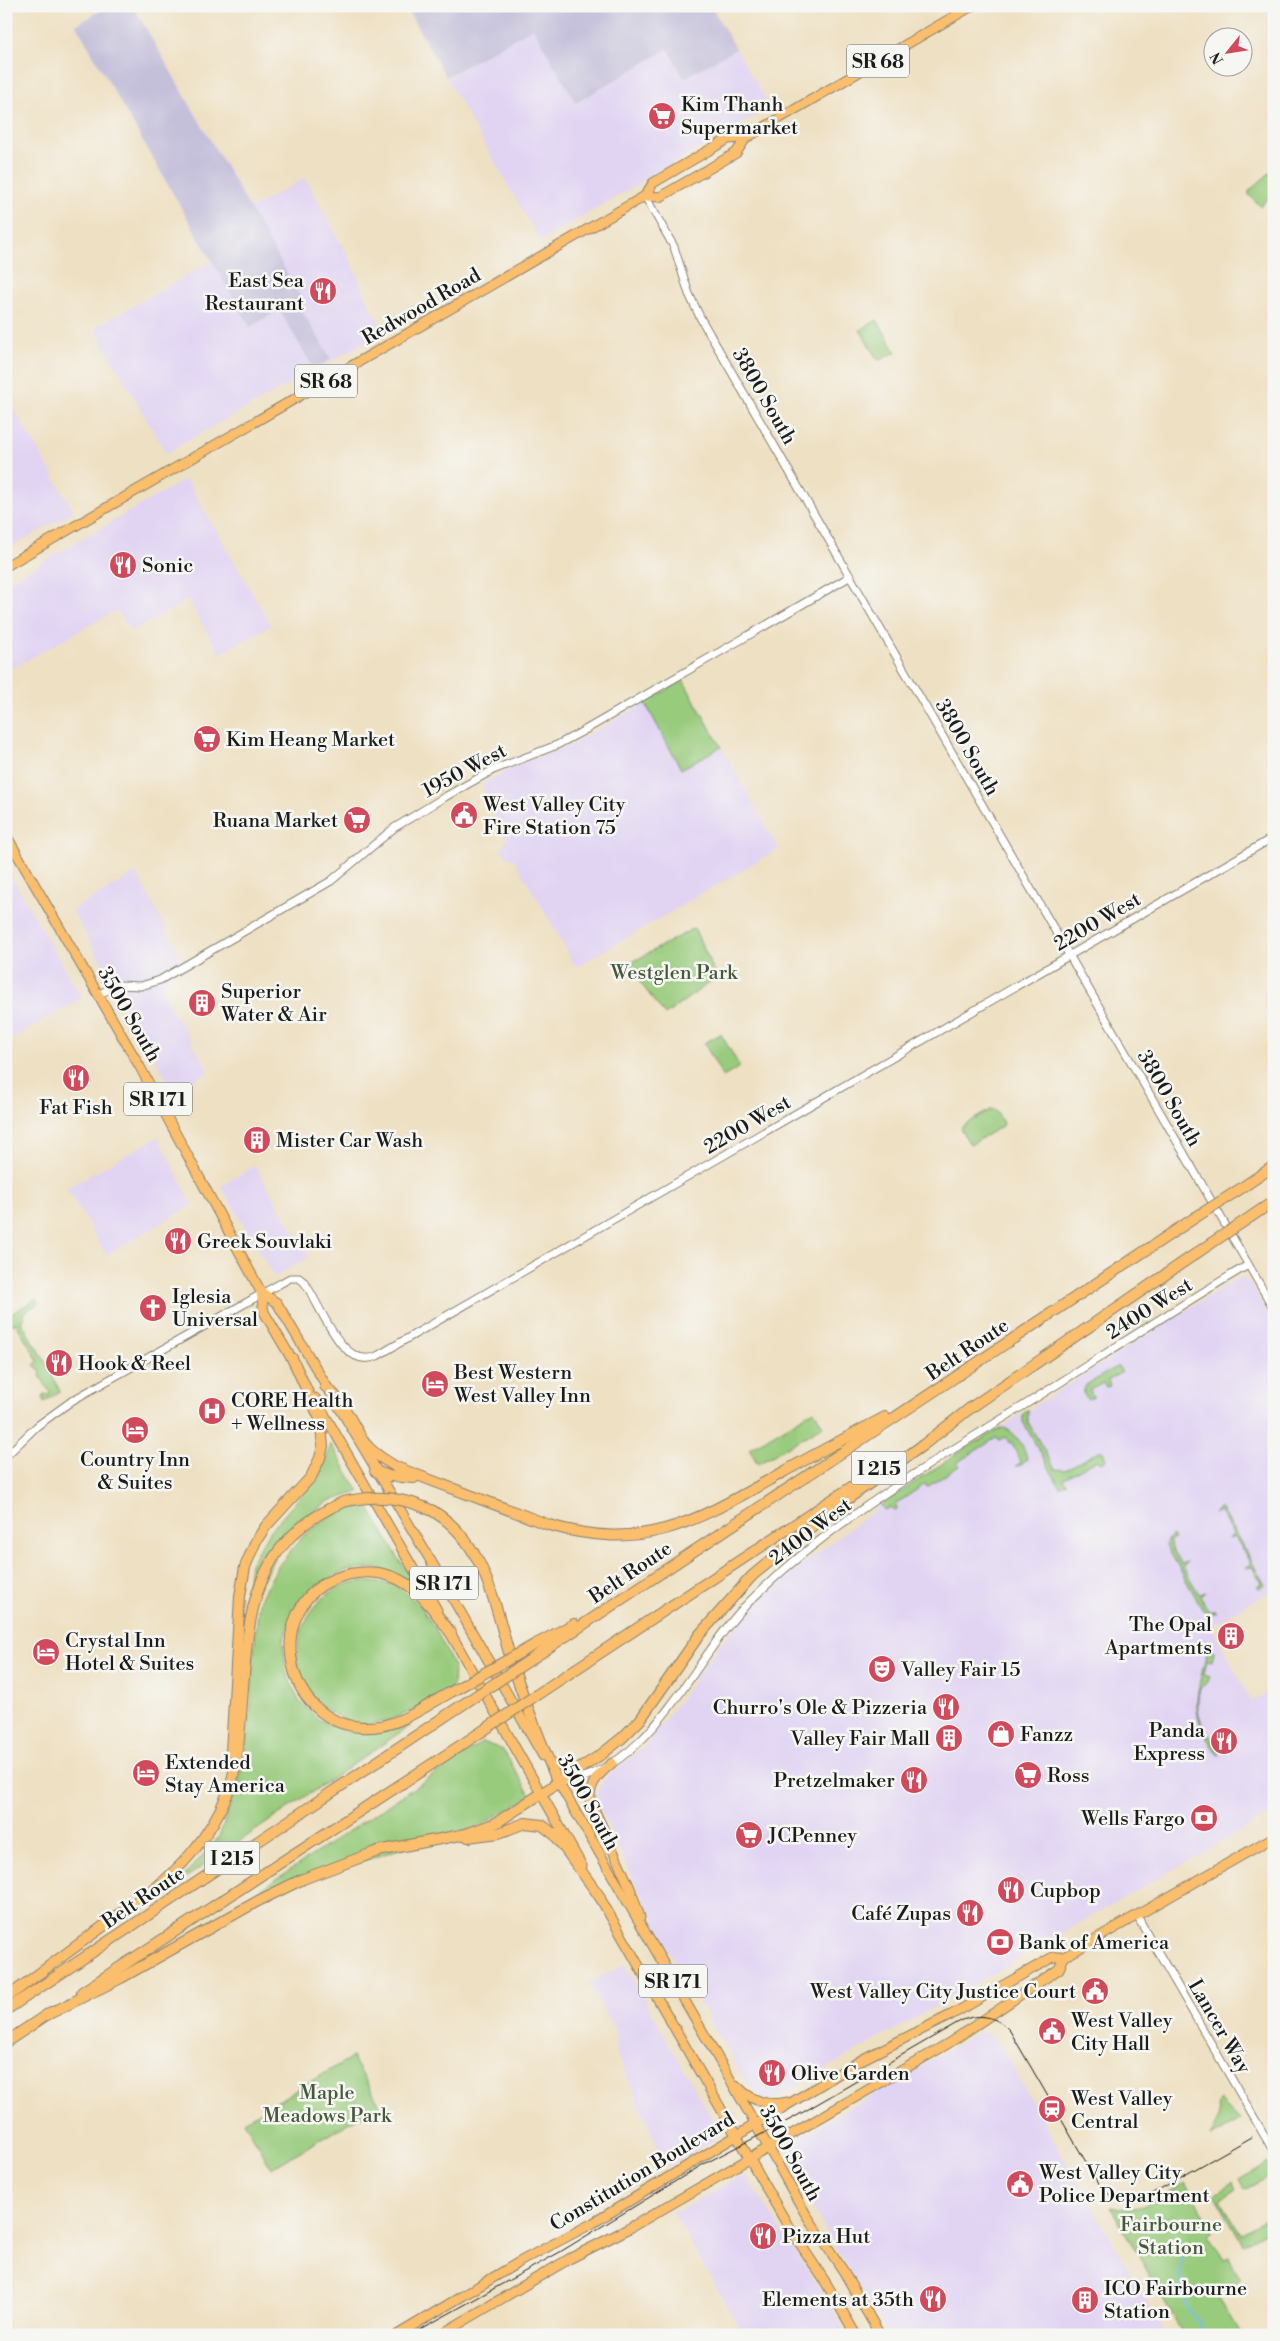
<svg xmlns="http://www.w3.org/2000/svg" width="1280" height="2341" viewBox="0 0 1280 2341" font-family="'Libre Bodoni',serif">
	<rect width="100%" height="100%" fill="#f6f6f2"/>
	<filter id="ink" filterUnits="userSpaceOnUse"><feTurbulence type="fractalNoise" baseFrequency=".02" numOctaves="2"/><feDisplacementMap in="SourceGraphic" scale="10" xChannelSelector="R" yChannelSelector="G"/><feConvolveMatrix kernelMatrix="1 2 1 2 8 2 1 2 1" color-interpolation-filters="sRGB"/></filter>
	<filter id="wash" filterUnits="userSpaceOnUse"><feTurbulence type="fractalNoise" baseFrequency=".0096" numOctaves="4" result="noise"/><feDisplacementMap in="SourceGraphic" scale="20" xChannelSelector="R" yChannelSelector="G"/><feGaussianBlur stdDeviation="1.12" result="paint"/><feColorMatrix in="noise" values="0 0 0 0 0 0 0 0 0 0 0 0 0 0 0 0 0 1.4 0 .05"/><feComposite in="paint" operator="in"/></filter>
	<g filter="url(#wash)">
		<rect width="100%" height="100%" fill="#eee0c2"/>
		<!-- built -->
		<g fill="#e1d4f3">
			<polygon points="109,6 133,6 251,209 305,178 354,267 369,304 385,331 166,453 94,328 212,261 76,25"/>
			<polygon points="533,27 576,103 668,49 684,78 736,49 767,102 767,107 762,112 540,241 446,78"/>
			<polygon points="6,396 74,511 6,550"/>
			<polygon points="186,479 271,625 220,654 188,600 131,632 117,610 6,672 6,583"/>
			<polygon points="645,703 681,769 721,747 779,849 576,967 514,859 510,859 501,850 507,839 490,808 489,799 481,784 518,765 570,745"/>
			<polygon points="6,868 82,998 6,1042"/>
			<polygon points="136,873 182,959 161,991 209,1071 174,1093 72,910"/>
			<polygon points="158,1137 193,1205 106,1255 67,1188"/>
			<polygon points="255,1166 309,1257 274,1277 221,1186"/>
			<polygon points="1243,1278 1250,1283 1274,1324 1274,1589 1217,1622 1212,1628 1252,1702 1274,1689 1274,1812 773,2099 765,2101 747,2084 668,1950 595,1800 599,1785 611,1772 645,1747 718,1647 758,1601 784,1579 881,1505 944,1463 1236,1279"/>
			<polygon points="624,1964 719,2131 714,2140 667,2167 616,2052 615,2030 589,1984"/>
			<polygon points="980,2031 996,2039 1166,2335 887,2335 812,2207 809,2192 784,2147"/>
			<polygon points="746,2176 831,2306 847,2335 744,2335 671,2210 681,2210 737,2178"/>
		</g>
		<!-- industrial -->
		<g fill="#c5c0da">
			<polygon points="109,6 133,6 302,299 297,302 331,359 314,369 279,310 250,327 76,25"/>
			<polygon points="405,6 711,6 736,49 684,78 668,49 576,103 533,28 446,77"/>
		</g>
		<!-- green -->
		<g fill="#98cb7b" stroke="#5a744c">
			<polygon points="1274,169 1274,194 1260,206 1249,195 1249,191"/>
			<polygon points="877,320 896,352 880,360 877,359 860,330"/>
			<polygon points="683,680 721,747 681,769 645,703"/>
			<polygon points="694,928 717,977 665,1015 627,965"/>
			<polygon points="721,1034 740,1067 723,1077 704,1043"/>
			<polygon points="992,1109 995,1110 1003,1123 1002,1126 972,1144 969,1143 961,1130 962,1126"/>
			<polygon points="36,1299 38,1304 23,1313 25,1318 21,1321 35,1346 37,1346 60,1391 44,1402 43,1399 44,1394 49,1395 50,1392 40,1376 41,1371 34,1365 38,1361 16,1323 12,1325 8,1321 6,1322 6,1317"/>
			<polygon points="1118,1366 1122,1372 1108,1380 1110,1386 1106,1387 1103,1383 1090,1390 1093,1397 1087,1399 1083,1393 1086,1385"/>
			<polygon points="1028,1409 1028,1422 1055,1469 1065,1470 1099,1451 1103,1451 1106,1460 1102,1463 1096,1460 1063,1479 1067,1483 1060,1487 1023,1422 1023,1414"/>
			<polygon points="814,1410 823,1426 758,1464 749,1449"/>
			<path d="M1002,1428C1013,1428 1026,1448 1027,1459L1022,1465L1016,1466L1021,1462L1011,1442L1009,1443L1006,1437L1000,1440L996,1438L958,1462L959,1466L927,1487L925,1484L896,1504L897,1510L895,1511L891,1507L885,1510L881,1505C921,1479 960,1449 1002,1428Z"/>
			<polygon points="331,1444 359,1492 329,1501 307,1516 285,1537 249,1607 243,1628 250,1564 267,1535 313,1482 325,1462"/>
			<polygon points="367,1505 412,1581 376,1568 344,1571 317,1585 297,1607 283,1640 286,1672 299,1701 319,1720 346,1732 376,1733 411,1725 178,1883 219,1837 239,1780 250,1722 254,1649 259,1601 278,1566 304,1535 333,1514"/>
			<polygon points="1221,1508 1265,1585 1259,1588 1257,1586 1262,1583 1252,1567 1246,1568 1251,1564 1235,1537 1229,1539 1233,1534 1221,1512 1214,1513"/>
			<polygon points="1173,1536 1174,1539 1169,1542 1181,1564 1188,1562 1183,1567 1199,1594 1205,1592 1200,1596 1209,1612 1215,1610 1217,1612 1208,1615 1203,1610 1166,1545 1167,1540"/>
			<path d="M360,1581L392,1584L403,1590L421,1607L437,1632L454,1667L453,1687C427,1701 399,1722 370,1724C359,1725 346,1721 337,1716C321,1708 308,1694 301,1678C289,1650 306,1606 332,1591C340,1585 350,1583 360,1581Z"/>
			<path d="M1208,1644L1214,1652L1212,1661L1207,1660L1204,1674L1210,1676L1208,1682L1200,1688C1191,1724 1212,1729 1219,1756C1184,1710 1199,1694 1208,1644Z"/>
			<polygon points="483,1742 503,1750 531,1796 476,1828 442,1835 262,1894 260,1890"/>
			<polygon points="352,2057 380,2105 271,2168 244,2121"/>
			<polygon points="1220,2100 1240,2120 1211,2137 1218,2118 1217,2104"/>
			<polygon points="1268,2163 1274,2173 1274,2184 1269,2177 1244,2190 1239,2180"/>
			<polygon points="1186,2183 1213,2230 1208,2234 1224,2260 1229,2258 1241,2279 1217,2294 1242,2335 1184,2335 1110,2206 1128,2209 1143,2206"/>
			<polygon points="1232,2183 1235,2190 1220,2199 1241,2234 1274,2215 1274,2227 1243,2244 1214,2194"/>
		</g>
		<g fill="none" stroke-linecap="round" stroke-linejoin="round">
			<!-- stream -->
			<path stroke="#75c0ee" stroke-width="2" d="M1181,2240C1183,2254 1179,2266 1180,2279C1182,2300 1195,2320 1208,2335"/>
		</g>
	</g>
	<g filter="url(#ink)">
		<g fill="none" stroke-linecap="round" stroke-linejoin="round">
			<!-- minor casing -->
			<g stroke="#857e6f" stroke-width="9">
				<g id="minor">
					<polyline points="645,196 674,247 689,294 701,319 1274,1309"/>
					<polyline points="99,994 119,985 141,986 160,980 331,881 394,828 443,798 493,770 557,745 585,730 851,576"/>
					<path d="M6,1456L37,1426L73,1400L290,1278H299L304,1282C321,1304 341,1372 377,1356L1274,837"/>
					<path d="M560,1782C652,1772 690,1662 748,1603C825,1526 926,1466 1018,1409C1095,1361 1170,1311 1248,1265"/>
					<polyline points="1137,1916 1274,2152"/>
				</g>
			</g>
			<!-- major casing -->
			<g stroke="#857e6f" stroke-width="11">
				<g id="major">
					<polyline points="645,196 660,197 736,153 746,138 972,6"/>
					<polyline points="6,566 645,196 653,183 728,139 746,138"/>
					<polyline points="6,835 140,1067 261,1292 264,1312 294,1363"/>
					<polyline points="261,1292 277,1303 441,1578 543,1756"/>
					<polyline points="315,1398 437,1610"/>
					<polyline points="447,1627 582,1866"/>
					<path d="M612,1763C600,1773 589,1783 590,1800L630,1888L640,1917"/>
					<polyline points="556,1778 726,2072 805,2213 844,2272 880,2335"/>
					<polyline points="596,1891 787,2224 826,2283 856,2335"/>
					<path d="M736,2085C750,2100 767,2107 787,2102"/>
					<polyline points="397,2335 521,2261 593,2223 863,2059 951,2015 1053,1957 1064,1957 1274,1837"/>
					<polyline points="440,2335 569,2259 628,2229 949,2043 1059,1969 1064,1957"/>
				</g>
			</g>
			<!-- highway casing -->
			<g stroke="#857e6f" stroke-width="12">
				<g id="highway">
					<polyline points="1237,1191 1274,1166"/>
					<polyline points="1252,1216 1274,1201"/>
					<path d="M325,1386C346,1403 350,1422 365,1443C373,1454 385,1460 396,1467L549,1525C646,1553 696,1521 778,1475C813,1455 849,1436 885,1417"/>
					<polyline points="969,1409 1210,1244"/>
					<polyline points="375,1471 389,1476 414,1478"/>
					<path d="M433,1511C489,1545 495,1612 514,1669C527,1708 542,1745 558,1783"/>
					<path d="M451,1633C438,1617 426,1597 408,1585C391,1573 370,1570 350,1574C253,1595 283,1741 380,1726C405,1722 429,1704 451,1692"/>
					<polyline points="534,1645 574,1624"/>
					<polyline points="539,1654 1196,1217"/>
					<polyline points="547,1688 865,1478"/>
					<polyline points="231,1752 240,1596 245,1567 256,1541 266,1526 311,1477 320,1458 323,1446 320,1419 292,1358"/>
					<polyline points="468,1837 499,1833 525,1823 542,1825 555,1835 600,1897"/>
					<polyline points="82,1992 475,1736"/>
					<path d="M6,1998L159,1885C192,1858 220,1821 232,1780C238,1759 239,1738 241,1716C248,1625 245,1545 343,1502"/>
					<polyline points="6,2010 459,1707"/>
					<polyline points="47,2015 121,1978 258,1901 303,1879 378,1851 466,1834 496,1823 602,1754 622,1738 640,1720 700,1634 752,1576 828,1513 923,1445 973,1406"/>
					<polyline points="6,2042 51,2012"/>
				</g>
			</g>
			<!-- minor -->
			<use href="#minor" stroke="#fff" stroke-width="7"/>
			<!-- major -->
			<use href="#major" stroke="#fabe6d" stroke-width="9"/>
			<!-- highway -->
			<use href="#highway" stroke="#fabe6d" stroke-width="10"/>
			<!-- tram -->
			<path stroke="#1c1c1c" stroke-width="1" d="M410,2335L560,2252L702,2165L793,2118L957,2023C976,2012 996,2015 1010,2031L1097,2181C1108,2198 1124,2206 1144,2198L1252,2137"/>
			<!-- highway-bridge casing -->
			<g stroke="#857e6f" stroke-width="12" stroke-linecap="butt">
				<g id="highway-bridge">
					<polyline points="1196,1217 1237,1191"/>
					<polyline points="1210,1244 1252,1216"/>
					<path d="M343,1502C376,1494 403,1497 433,1511"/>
					<polyline points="451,1692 534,1645"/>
					<polyline points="459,1707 539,1654"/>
					<polyline points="475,1736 547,1688"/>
				</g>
			</g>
			<!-- highway-bridge -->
			<use href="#highway-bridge" stroke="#fabe6d" stroke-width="10"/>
		</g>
	</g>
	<!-- icons -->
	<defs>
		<g id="supermarket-disc" transform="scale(1.4375)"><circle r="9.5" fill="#d1495b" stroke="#f6f6f2"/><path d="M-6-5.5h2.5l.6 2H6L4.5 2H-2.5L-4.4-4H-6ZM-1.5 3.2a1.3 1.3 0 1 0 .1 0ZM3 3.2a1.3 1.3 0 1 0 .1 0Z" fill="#fff"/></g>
		<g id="restaurant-disc" transform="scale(1.4375)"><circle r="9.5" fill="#d1495b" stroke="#f6f6f2"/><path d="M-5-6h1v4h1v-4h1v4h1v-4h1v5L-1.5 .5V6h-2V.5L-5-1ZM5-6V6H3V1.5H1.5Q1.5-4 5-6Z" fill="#fff"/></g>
		<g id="civic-disc" transform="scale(1.4375)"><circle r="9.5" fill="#d1495b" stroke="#f6f6f2"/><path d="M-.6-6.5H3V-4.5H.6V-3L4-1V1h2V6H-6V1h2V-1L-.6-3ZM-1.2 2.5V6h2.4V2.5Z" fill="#fff"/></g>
		<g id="building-disc" transform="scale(1.4375)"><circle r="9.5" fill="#d1495b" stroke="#f6f6f2"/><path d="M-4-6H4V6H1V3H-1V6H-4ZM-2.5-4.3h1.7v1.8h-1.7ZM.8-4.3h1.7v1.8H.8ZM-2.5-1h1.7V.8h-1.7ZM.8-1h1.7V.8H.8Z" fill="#fff"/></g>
		<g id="church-disc" transform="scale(1.4375)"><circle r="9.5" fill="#d1495b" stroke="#f6f6f2"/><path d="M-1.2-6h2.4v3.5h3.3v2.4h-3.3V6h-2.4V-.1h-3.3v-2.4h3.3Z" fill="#fff"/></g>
		<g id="hotel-disc" transform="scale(1.4375)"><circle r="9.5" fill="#d1495b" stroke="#f6f6f2"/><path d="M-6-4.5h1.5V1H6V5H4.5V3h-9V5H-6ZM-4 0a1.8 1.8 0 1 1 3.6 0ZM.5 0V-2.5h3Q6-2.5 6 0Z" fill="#fff"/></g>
		<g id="hospital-disc" transform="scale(1.4375)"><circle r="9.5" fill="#d1495b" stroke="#f6f6f2"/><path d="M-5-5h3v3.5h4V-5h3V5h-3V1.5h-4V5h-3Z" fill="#fff"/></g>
		<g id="theatre-disc" transform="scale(1.4375)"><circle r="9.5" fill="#d1495b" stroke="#f6f6f2"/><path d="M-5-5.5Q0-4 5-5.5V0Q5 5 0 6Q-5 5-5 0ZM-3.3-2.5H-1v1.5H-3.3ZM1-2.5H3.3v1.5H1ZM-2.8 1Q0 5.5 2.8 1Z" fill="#fff"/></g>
		<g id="shop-disc" transform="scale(1.4375)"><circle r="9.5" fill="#d1495b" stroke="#f6f6f2"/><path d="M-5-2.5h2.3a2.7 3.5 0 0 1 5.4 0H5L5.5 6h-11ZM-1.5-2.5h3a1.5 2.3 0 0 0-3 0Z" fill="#fff"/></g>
		<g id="bank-disc" transform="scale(1.4375)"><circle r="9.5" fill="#d1495b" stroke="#f6f6f2"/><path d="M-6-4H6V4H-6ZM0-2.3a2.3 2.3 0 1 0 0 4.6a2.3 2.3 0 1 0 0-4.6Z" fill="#fff"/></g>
		<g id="station-disc" transform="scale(1.4375)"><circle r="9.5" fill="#d1495b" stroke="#f6f6f2"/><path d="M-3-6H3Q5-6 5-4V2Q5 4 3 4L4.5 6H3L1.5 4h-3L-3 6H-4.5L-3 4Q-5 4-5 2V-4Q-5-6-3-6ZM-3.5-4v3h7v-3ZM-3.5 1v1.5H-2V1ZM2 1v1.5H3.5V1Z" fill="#fff"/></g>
	</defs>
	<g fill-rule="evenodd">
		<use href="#supermarket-disc" x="662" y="116"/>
		<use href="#restaurant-disc" x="323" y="291"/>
		<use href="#restaurant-disc" x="123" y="565"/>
		<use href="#supermarket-disc" x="207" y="739"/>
		<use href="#civic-disc" x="464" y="815"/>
		<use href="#supermarket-disc" x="357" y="820"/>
		<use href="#building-disc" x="202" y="1003"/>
		<use href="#restaurant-disc" x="76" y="1078"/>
		<use href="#building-disc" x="257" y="1140"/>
		<use href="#restaurant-disc" x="178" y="1241"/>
		<use href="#church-disc" x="153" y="1308"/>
		<use href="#restaurant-disc" x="59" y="1363"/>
		<use href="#hotel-disc" x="435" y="1384"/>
		<use href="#hospital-disc" x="212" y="1411"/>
		<use href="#hotel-disc" x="135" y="1430"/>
		<use href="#building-disc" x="1231" y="1636"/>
		<use href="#hotel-disc" x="46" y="1652"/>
		<use href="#theatre-disc" x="882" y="1669"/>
		<use href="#restaurant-disc" x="946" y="1707"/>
		<use href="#shop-disc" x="1001" y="1734"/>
		<use href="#building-disc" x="949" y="1738"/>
		<use href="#restaurant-disc" x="1224" y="1741"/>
		<use href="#hotel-disc" x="146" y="1773"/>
		<use href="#supermarket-disc" x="1028" y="1775"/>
		<use href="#restaurant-disc" x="914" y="1780"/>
		<use href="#bank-disc" x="1204" y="1818"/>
		<use href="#supermarket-disc" x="749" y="1835"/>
		<use href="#restaurant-disc" x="1011" y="1890"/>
		<use href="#restaurant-disc" x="970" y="1913"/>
		<use href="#bank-disc" x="1000" y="1942"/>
		<use href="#civic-disc" x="1095" y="1991"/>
		<use href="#civic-disc" x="1052" y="2031"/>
		<use href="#restaurant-disc" x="772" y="2073"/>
		<use href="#station-disc" x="1052" y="2109"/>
		<use href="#civic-disc" x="1020" y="2184"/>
		<use href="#restaurant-disc" x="763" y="2236"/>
		<use href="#restaurant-disc" x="933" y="2299"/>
		<use href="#building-disc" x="1085" y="2300"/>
	</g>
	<g text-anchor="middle" stroke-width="5" stroke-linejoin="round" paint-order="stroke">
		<!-- shield labels -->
		<g fill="#f6f6f2" stroke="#5d5d5c" stroke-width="1">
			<rect x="847" y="44.5" width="62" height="33" rx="4"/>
			<rect x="295" y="364.5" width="62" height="33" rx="4"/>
			<rect x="124" y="1082.5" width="68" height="33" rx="4"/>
			<rect x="851.5" y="1451.5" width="55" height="33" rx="4"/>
			<rect x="410" y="1566.5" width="68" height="33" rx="4"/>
			<rect x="204.5" y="1841.5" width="55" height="33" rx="4"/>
			<rect x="639" y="1964.5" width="68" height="33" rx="4"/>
		</g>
		<g font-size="19" font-weight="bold" fill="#1c1c1c">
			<text x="878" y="68">SR 68</text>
			<text x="326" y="388">SR 68</text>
			<text x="158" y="1106">SR 171</text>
			<text x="879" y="1475">I 215</text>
			<text x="444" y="1590">SR 171</text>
			<text x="232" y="1865">I 215</text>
			<text x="673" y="1988">SR 171</text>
		</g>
		<!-- poi labels -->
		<g font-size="20" fill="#1c1c1c" stroke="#f6f6f2" text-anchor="start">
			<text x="681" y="111">Kim Thanh<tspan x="681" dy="23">Supermarket</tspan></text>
			<text x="304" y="287" text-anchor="end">East Sea<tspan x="304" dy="23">Restaurant</tspan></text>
			<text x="142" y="572">Sonic</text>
			<text x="226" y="746">Kim Heang Market</text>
			<text x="483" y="811">West Valley City<tspan x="483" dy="23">Fire Station 75</tspan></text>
			<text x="338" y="827" text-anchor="end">Ruana Market</text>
			<text x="221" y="998">Superior<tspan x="221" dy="23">Water &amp; Air</tspan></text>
			<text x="76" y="1114" text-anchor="middle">Fat Fish</text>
			<text x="276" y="1147">Mister Car Wash</text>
			<text x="197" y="1248">Greek Souvlaki</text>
			<text x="172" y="1303">Iglesia<tspan x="172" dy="23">Universal</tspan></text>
			<text x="78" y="1370">Hook &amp; Reel</text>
			<text x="454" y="1379">Best Western<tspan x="454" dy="23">West Valley Inn</tspan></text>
			<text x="231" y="1407">CORE Health<tspan x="231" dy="23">+ Wellness</tspan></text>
			<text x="135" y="1466" text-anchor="middle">Country Inn<tspan x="135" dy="23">&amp; Suites</tspan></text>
			<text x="1212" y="1631" text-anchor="end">The Opal<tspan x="1212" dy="23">Apartments</tspan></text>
			<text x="65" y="1647">Crystal Inn<tspan x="65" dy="23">Hotel &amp; Suites</tspan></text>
			<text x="901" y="1676">Valley Fair 15</text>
			<text x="927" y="1714" text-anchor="end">Churro's Ole &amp; Pizzeria</text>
			<text x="1205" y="1737" text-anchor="end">Panda<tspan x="1205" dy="23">Express</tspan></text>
			<text x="1020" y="1741">Fanzz</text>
			<text x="930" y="1745" text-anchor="end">Valley Fair Mall</text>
			<text x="165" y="1769">Extended<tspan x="165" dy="23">Stay America</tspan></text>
			<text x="1047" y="1782">Ross</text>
			<text x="895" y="1787" text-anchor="end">Pretzelmaker</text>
			<text x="1185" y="1825" text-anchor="end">Wells Fargo</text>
			<text x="768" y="1842">JCPenney</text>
			<text x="1030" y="1897">Cupbop</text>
			<text x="951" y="1920" text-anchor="end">Café Zupas</text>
			<text x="1019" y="1949">Bank of America</text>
			<text x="1076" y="1998" text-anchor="end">West Valley City Justice Court</text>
			<text x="1071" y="2027">West Valley<tspan x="1071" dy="23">City Hall</tspan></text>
			<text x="791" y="2080">Olive Garden</text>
			<text x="1071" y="2105">West Valley<tspan x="1071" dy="23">Central</tspan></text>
			<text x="1039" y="2179">West Valley City<tspan x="1039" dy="23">Police Department</tspan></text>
			<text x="782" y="2243">Pizza Hut</text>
			<text x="1104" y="2295">ICO Fairbourne<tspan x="1104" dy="23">Station</tspan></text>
			<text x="914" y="2306" text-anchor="end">Elements at 35th</text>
		</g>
		<!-- street labels -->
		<g font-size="20" fill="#1c1c1c" stroke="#f6f6f2">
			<text transform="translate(421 306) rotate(-30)" y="7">Redwood Road</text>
			<text transform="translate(765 396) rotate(60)" y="7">3800 South</text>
			<text transform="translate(968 747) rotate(60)" y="7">3800 South</text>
			<text transform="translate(464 770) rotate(-28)" y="7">1950 West</text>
			<text transform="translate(1097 921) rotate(-30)" y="7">2200 West</text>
			<text transform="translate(130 1014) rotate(60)" y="7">3500 South</text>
			<text transform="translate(1170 1098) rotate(60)" y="7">3800 South</text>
			<text transform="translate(747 1124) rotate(-30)" y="7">2200 West</text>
			<text transform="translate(1149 1308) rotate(-32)" y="7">2400 West</text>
			<text transform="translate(967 1349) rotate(-34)" y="7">Belt Route</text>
			<text transform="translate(810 1531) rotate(-37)" y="7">2400 West</text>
			<text transform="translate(630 1572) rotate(-34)" y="7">Belt Route</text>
			<text transform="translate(589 1802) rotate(61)" y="7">3500 South</text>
			<text transform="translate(143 1897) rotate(-34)" y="7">Belt Route</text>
			<text transform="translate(1220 2026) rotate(60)" y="7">Lancer Way</text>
			<text transform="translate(791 2153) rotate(61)" y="7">3500 South</text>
			<text transform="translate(642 2171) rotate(-31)" y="7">Constitution Boulevard</text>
		</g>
		<!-- park labels -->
		<g font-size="20" fill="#47593d" stroke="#f6f6f2">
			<text x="674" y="979">Westglen Park</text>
			<text x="327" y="2099">Maple<tspan x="327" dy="23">Meadows Park</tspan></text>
			<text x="1171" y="2231">Fairbourne<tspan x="1171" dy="23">Station</tspan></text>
		</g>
	</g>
	<!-- margin -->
	<rect width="1280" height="2341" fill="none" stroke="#f6f6f2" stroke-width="25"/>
	<!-- north arrow -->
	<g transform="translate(1228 52) rotate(240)"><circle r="24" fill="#f6f6f2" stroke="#9f9f9c"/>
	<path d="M0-4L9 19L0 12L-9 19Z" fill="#d1495b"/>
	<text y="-8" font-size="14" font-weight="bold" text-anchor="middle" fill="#1c1c1c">N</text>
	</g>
</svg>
